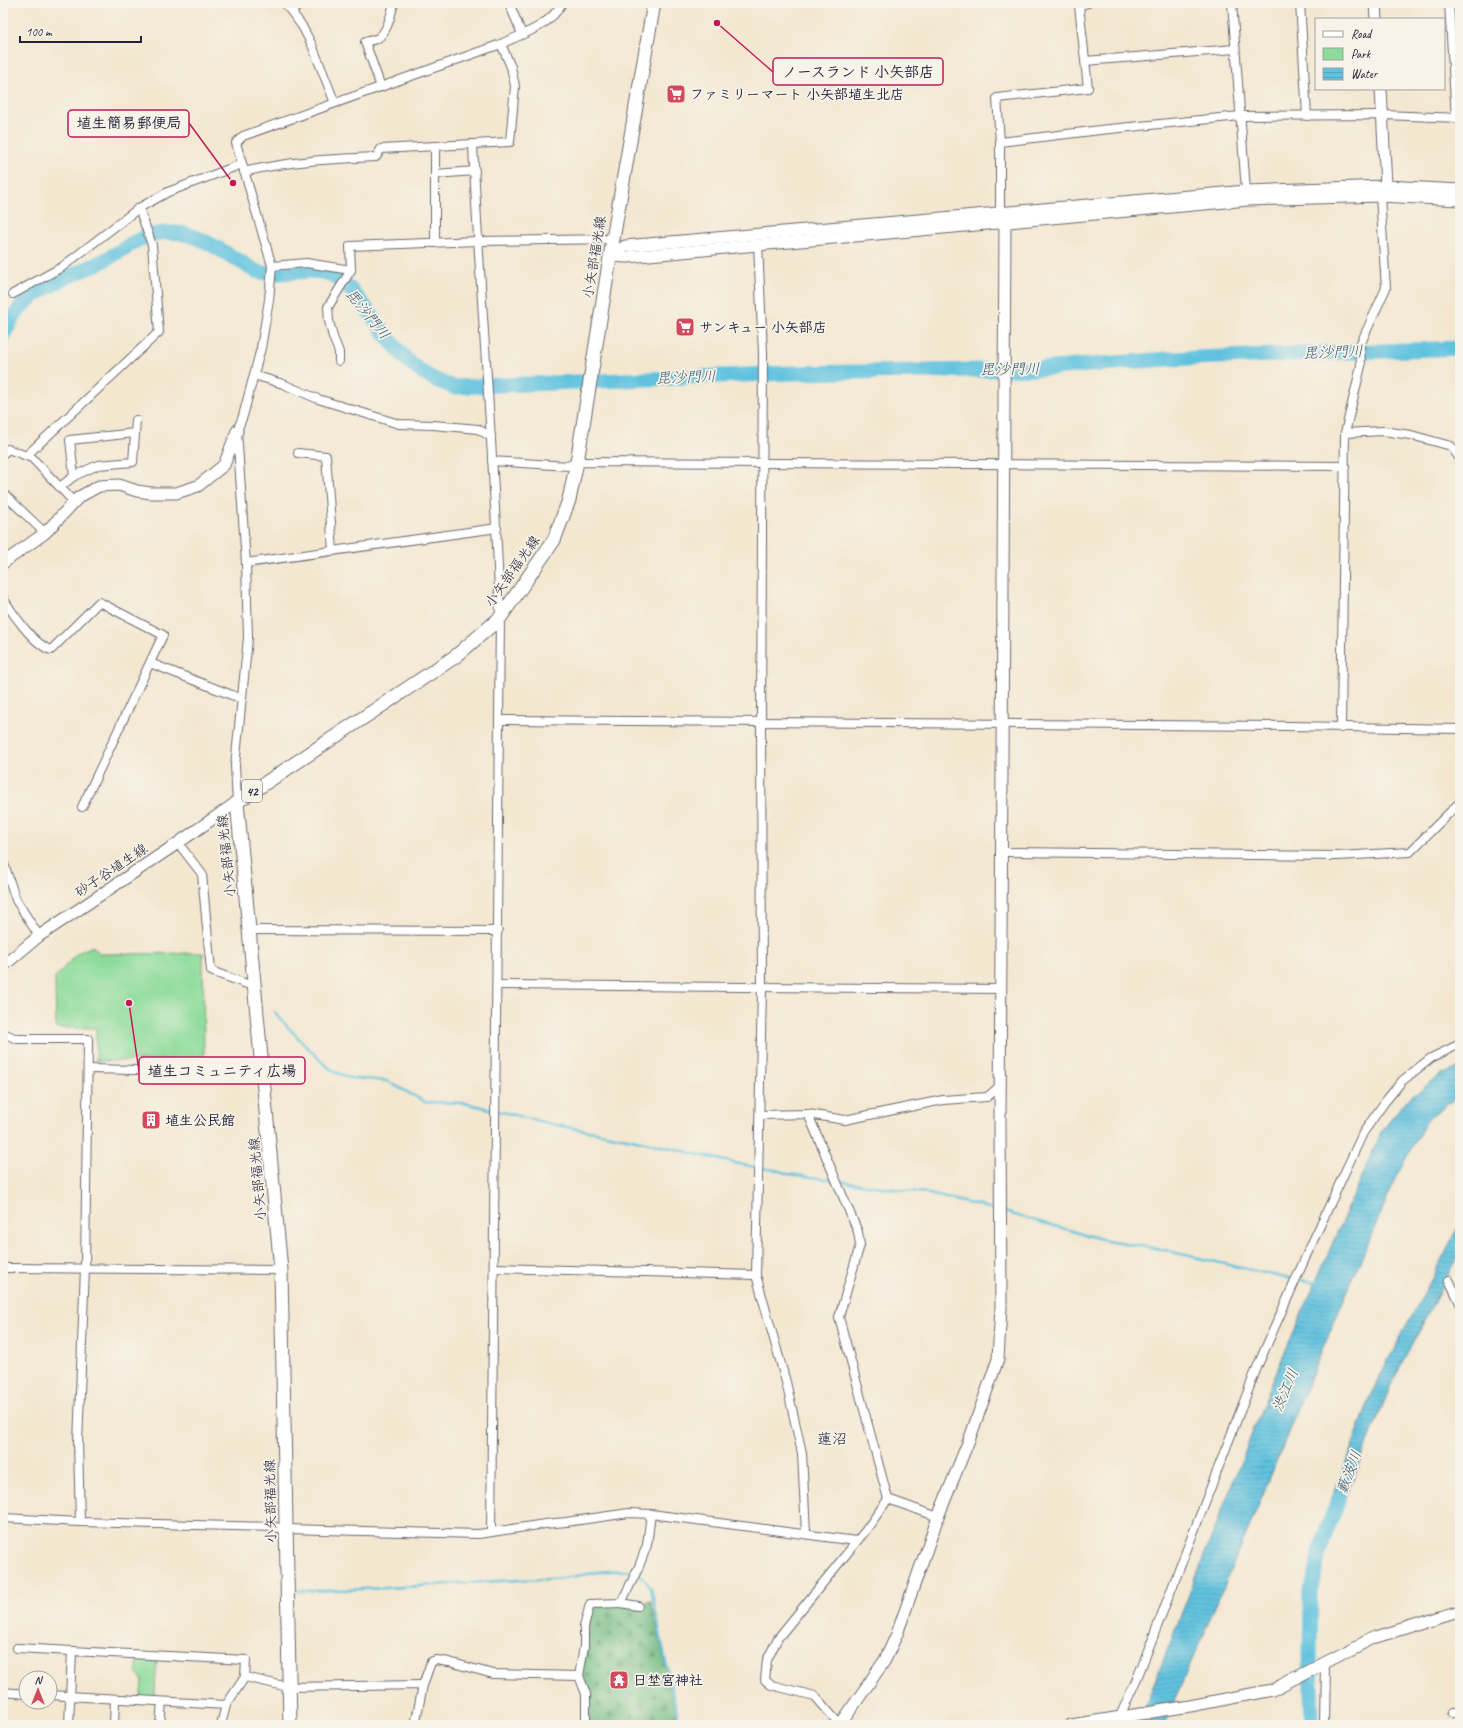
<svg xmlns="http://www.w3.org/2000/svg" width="1463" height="1728" viewBox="0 0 1463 1728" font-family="Caveat,'Klee One',sans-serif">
	<defs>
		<pattern id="forest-firs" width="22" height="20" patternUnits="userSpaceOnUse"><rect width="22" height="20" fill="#71bb82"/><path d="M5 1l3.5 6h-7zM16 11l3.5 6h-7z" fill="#5c986c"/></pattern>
		<pattern id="water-rules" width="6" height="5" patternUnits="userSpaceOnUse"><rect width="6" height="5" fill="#61c2df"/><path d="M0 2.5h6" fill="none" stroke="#54a6c0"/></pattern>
	</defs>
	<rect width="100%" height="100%" fill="#f7f3e8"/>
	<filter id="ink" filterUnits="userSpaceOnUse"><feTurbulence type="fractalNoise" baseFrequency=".025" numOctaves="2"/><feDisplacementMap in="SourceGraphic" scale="8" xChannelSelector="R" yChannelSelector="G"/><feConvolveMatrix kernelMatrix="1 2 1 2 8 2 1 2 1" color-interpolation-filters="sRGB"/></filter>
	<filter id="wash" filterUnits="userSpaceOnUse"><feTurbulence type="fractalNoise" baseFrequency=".012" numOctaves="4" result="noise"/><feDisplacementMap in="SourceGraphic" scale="16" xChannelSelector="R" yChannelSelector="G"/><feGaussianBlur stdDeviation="0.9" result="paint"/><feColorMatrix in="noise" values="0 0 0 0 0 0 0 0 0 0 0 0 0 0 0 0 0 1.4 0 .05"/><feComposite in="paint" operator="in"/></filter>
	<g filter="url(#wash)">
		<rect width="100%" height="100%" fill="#f3e7d0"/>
		<!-- forest -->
		<polygon fill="url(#forest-firs)" stroke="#4a6e5e" points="651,1601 679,1725 590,1725 580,1678 591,1606"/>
		<!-- green -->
		<g fill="#8cdb9a" stroke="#577e6a">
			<polygon points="93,946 100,954 203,953 204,1060 96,1061 96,1028 56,1028 55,978 77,953"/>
			<polygon points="138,1659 157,1660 154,1699 141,1697 142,1679 136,1673"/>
		</g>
		<!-- water -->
		<g fill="url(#water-rules)" stroke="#42728d">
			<polygon points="1460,1067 1460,1095 1427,1120 1399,1171 1309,1381 1263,1495 1164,1725 1138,1725 1272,1382 1381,1132 1405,1102 1439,1076"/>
			<polygon points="1460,1223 1460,1252 1391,1385 1338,1517 1325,1517 1377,1381 1430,1282"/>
		</g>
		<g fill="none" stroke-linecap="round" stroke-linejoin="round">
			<!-- stream -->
			<g stroke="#61c2df" stroke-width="2.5">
				<polyline points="275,1012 282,1021 325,1065 335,1072 350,1078 387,1081 425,1102 465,1103 556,1125 632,1139 743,1165 780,1171 788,1174 834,1180"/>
				<polyline points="839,1181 925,1193 997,1210"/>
				<polyline points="1004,1212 1101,1239 1159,1249 1286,1278 1319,1282"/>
				<path d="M298,1591C382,1591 467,1581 552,1579C577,1578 603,1568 627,1571C639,1573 645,1579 651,1588L671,1687L680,1725"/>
			</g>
			<!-- river -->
			<g stroke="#61c2df" stroke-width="15">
				<path d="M3,335C9,325 15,313 23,305C47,283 77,274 105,260C119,253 131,242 145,237C158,232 176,231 189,235C208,240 226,254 243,263C248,266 253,271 259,272C282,277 314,265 334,276C347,284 357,297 366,308C394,344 407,373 454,387L793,373L1039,369L1167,359L1460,348"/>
				<polyline points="1312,1725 1310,1654 1311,1590 1323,1540 1339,1498"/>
			</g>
		</g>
	</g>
	<g filter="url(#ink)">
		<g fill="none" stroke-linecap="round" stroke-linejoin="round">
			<!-- street casing -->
			<g stroke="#6b676f" stroke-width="10">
				<g id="street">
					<polyline points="285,3 302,26 312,45 335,103"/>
					<polyline points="509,3 522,34"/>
					<polyline points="1232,3 1246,191"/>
					<polyline points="1300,3 1307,116"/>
					<polyline points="1449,3 1456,118"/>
					<polyline points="291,11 303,3"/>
					<polyline points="1085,61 1235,49"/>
					<path d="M381,87L365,42C369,41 374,40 378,38C388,31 391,14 394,3"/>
					<polyline points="1000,142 1100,130 1240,116 1383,115 1460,118"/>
					<path d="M473,144C480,302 495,459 500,618L491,1532"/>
					<path d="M244,172C288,161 331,159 376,157L381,149L510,142L515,86L511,67L501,44"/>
					<polyline points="435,174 435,146"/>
					<polyline points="1000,212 1000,142 997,98 1088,88 1079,5 1088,3"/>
					<polyline points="435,243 435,174 475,171"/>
					<polyline points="758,244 763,353 761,722 762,988 756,1275 786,1382 802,1453 806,1533"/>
					<polyline points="272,266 306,263 351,270 350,246 478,241 613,239"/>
					<polyline points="13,294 62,267 139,208 168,192 242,164"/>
					<polyline points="339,361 339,352 333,337 329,321 328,307 351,270"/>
					<polyline points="254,375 283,384 318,399 399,424 433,425 478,429 491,437"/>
					<polyline points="1345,433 1383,431 1411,435 1451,446 1460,459"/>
					<polyline points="298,453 326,456 333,551"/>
					<polyline points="3,454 8,449 32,458 74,502"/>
					<polyline points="26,456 159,332 152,245 139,208"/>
					<polyline points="492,461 568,466 577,462 1345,466"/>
					<polyline points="74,476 98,465 133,462 136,420"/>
					<polyline points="60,487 74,476 70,440 135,433"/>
					<polyline points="3,493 45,533"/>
					<polyline points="246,563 497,528"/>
					<path d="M3,598C12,613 34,645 51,650L99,602L163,635L82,807"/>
					<polyline points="150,663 242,699"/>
					<polyline points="499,720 1288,726 1460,729"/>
					<polyline points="1341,728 1345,433 1361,366 1360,345 1386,288 1380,196"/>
					<path d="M237,802L235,766L248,638L246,563L237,431L243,416L261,348L269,300L272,266L236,143L243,136L501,44C524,33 549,27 562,3"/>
					<polyline points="178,843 202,874 211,971 255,987"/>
					<polyline points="1002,852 1338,856 1410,852 1460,802"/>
					<polyline points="3,861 16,900 39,936"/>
					<polyline points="249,930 498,931"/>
					<polyline points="497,985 1001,989"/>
					<polyline points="3,1033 17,1039 88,1039 85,1268 78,1443 80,1522"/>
					<polyline points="88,1069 182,1071 211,1075 263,1072"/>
					<polyline points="808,1114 858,1232 860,1245 839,1317 888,1499"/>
					<polyline points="760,1115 808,1114 845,1120 943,1100 987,1097 1000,1086"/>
					<polyline points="3,1268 281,1270"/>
					<polyline points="494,1268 756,1275"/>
					<polyline points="1449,1280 1460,1303"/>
					<polyline points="888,1499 938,1517"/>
					<polyline points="3,1518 80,1522 274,1527 286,1529 479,1534 545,1524 566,1522 629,1513 651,1514 856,1541"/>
					<polyline points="621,1603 638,1606"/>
					<polyline points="17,1648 72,1651"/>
					<polyline points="579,1676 584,1646 584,1627 590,1604 621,1603 638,1569 647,1545 651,1514"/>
					<polyline points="245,1677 288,1687 423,1685 415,1725"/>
					<polyline points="423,1685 431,1662 436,1660 449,1662 493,1674 579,1676 586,1694 586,1725"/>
					<polyline points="3,1692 26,1694"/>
					<polyline points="50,1695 226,1705"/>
					<polyline points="1452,1712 1460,1712"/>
					<polyline points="69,1725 72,1651 246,1660 245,1677 226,1705 221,1725"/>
					<polyline points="114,1725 115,1699"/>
					<polyline points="160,1725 162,1702"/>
					<polyline points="840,1725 815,1696 771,1685 765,1680 767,1660 778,1638 866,1530 888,1499"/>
					<polyline points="1116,1725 1138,1676 1258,1365 1307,1254 1363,1133 1384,1103 1402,1081 1431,1058 1460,1044"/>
					<polyline points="1324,1725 1325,1662"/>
				</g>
			</g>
			<!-- secondary casing -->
			<g stroke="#6b676f" stroke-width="13">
				<g id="secondary">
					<polyline points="1375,3 1376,19"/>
					<polyline points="1381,89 1386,186 1383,191"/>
					<polyline points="610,256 625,246 1246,191 1386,186 1460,190"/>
					<polyline points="610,256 627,257 1248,200 1380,196 1460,200"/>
					<polyline points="3,563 45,533 79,497 99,486 119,485 137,491 151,493 176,493 198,486 224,465 237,431"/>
					<polyline points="3,966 39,936 178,843 237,802"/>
					<polyline points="840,1725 885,1660 897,1634 938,1517 971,1435 998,1359 1001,1307 1000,1123 1005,223 1000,212"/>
					<polyline points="1071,1725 1190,1706 1272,1690 1373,1638 1460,1611"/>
				</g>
			</g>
			<!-- primary casing -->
			<g stroke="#6b676f" stroke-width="15">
				<polyline id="primary" points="290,1725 281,1270 237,802 456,656 500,618 554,540 569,500 577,462 613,239 654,3"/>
			</g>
			<!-- street -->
			<use href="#street" stroke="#fff" stroke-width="8"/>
			<!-- secondary -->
			<use href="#secondary" stroke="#fff" stroke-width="11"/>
			<!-- primary -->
			<use href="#primary" stroke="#fff" stroke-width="13"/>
		</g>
	</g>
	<!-- icons -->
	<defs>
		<g id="supermarket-square" transform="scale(1)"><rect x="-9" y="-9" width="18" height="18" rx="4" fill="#d1495b" stroke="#f7f3e8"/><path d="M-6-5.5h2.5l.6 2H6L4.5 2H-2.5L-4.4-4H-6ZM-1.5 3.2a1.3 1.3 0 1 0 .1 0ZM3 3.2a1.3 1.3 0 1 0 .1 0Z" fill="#fff"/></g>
		<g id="building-square" transform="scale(1)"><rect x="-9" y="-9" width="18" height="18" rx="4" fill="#d1495b" stroke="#f7f3e8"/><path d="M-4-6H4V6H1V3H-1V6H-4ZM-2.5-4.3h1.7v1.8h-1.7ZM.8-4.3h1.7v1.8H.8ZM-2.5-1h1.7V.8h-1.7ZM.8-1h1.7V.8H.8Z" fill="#fff"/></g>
		<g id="temple-square" transform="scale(1)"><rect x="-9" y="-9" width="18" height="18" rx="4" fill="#d1495b" stroke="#f7f3e8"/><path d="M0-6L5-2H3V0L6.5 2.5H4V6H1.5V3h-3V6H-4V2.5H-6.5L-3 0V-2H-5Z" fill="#fff"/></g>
	</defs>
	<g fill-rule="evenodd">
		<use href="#supermarket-square" x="676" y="94"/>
		<use href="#supermarket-square" x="685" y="327"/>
		<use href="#building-square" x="151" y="1120"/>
		<use href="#temple-square" x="619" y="1680"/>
	</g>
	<g text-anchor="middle" stroke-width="3.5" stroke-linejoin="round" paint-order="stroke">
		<!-- shield labels -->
		<rect fill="#f7f3e8" stroke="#62616f" stroke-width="1" x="242" y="780" width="20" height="22" rx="3"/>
		<g font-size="13" font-weight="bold" fill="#22223b">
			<text x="252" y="796">42</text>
		</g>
		<!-- poi labels -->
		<g font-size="14" font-weight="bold" fill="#22223b" stroke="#f7f3e8" text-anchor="start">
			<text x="690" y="99">ファミリーマート 小矢部埴生北店</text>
			<text x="699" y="332">サンキュー 小矢部店</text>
			<text x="165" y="1125">埴生公民館</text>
			<text x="633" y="1685">日埜宮神社</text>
		</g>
		<!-- street labels -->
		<g font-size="14" fill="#22223b" stroke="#f7f3e8">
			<text transform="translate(594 257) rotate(-81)" y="5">小矢部福光線</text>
			<text transform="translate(512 571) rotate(-55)" y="5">小矢部福光線</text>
			<text transform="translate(226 856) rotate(-96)" y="5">小矢部福光線</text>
			<text transform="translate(111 870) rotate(-34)" y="5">砂子谷埴生線</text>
			<text transform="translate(257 1179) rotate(-95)" y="5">小矢部福光線</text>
			<text transform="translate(270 1501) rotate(-91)" y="5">小矢部福光線</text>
		</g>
		<!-- water labels -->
		<g font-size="15" font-style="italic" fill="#385a74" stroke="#f7f3e8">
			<text transform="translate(368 314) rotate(51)" y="5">毘沙門川</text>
			<text transform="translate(1333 352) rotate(-2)" y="5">毘沙門川</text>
			<text transform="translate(1010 369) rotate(-1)" y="5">毘沙門川</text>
			<text transform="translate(686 377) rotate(-2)" y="5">毘沙門川</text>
			<text transform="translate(1285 1390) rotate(-67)" y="5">渋江川</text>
			<text transform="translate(1349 1472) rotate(-69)" y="5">藪波川</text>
		</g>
		<!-- neighbourhood labels -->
		<g font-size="15" fill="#22223b" stroke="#f7f3e8">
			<text x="832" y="1444">蓮沼</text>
		</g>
	</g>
	<!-- callouts -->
	<path fill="none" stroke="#c2185b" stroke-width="1.5" d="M717 23L773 72M233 183L189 123M129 1003L139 1071"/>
	<g fill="#c2185b" stroke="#f7f3e8" stroke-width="1.5">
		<circle cx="717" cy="23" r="4"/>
		<circle cx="233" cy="183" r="4"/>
		<circle cx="129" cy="1003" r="4"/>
	</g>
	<g fill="#f7f3e8" stroke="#c2185b" stroke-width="1.5">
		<rect x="773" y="58" width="170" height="27" rx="4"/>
		<rect x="68" y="110" width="121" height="27" rx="4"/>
		<rect x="139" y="1057" width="166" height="27" rx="4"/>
	</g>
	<g font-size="15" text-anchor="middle" font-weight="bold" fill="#22223b">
		<text x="858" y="77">ノースランド 小矢部店</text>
		<text x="129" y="128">埴生簡易郵便局</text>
		<text x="222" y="1076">埴生コミュニティ広場</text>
	</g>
	<!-- margin -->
	<rect width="1463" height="1728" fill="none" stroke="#f7f3e8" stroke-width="16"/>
	<!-- legend -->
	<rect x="1315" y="18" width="130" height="72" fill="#f7f3e8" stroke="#a29fa3"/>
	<rect x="1323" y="31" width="20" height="6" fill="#ffffff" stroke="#a29fa3"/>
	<text x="1351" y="38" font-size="12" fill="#22223b">Road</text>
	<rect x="1323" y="48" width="20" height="12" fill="#8cdb9a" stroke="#a29fa3"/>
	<text x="1351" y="58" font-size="12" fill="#22223b">Park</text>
	<rect x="1323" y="68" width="20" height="12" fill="url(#water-rules)" stroke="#a29fa3"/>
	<text x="1351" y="78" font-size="12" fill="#22223b">Water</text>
	<!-- north arrow -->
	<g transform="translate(38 1690)"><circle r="19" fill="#f7f3e8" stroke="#a29fa3"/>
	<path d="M0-3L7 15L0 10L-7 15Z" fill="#d1495b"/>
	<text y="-6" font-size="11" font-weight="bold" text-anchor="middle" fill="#22223b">N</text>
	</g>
	<!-- scale -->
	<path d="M20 36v6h121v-6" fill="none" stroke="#22223b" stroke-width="2"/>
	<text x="26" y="36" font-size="12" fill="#22223b" stroke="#f7f3e8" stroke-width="3" paint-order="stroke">100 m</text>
</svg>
